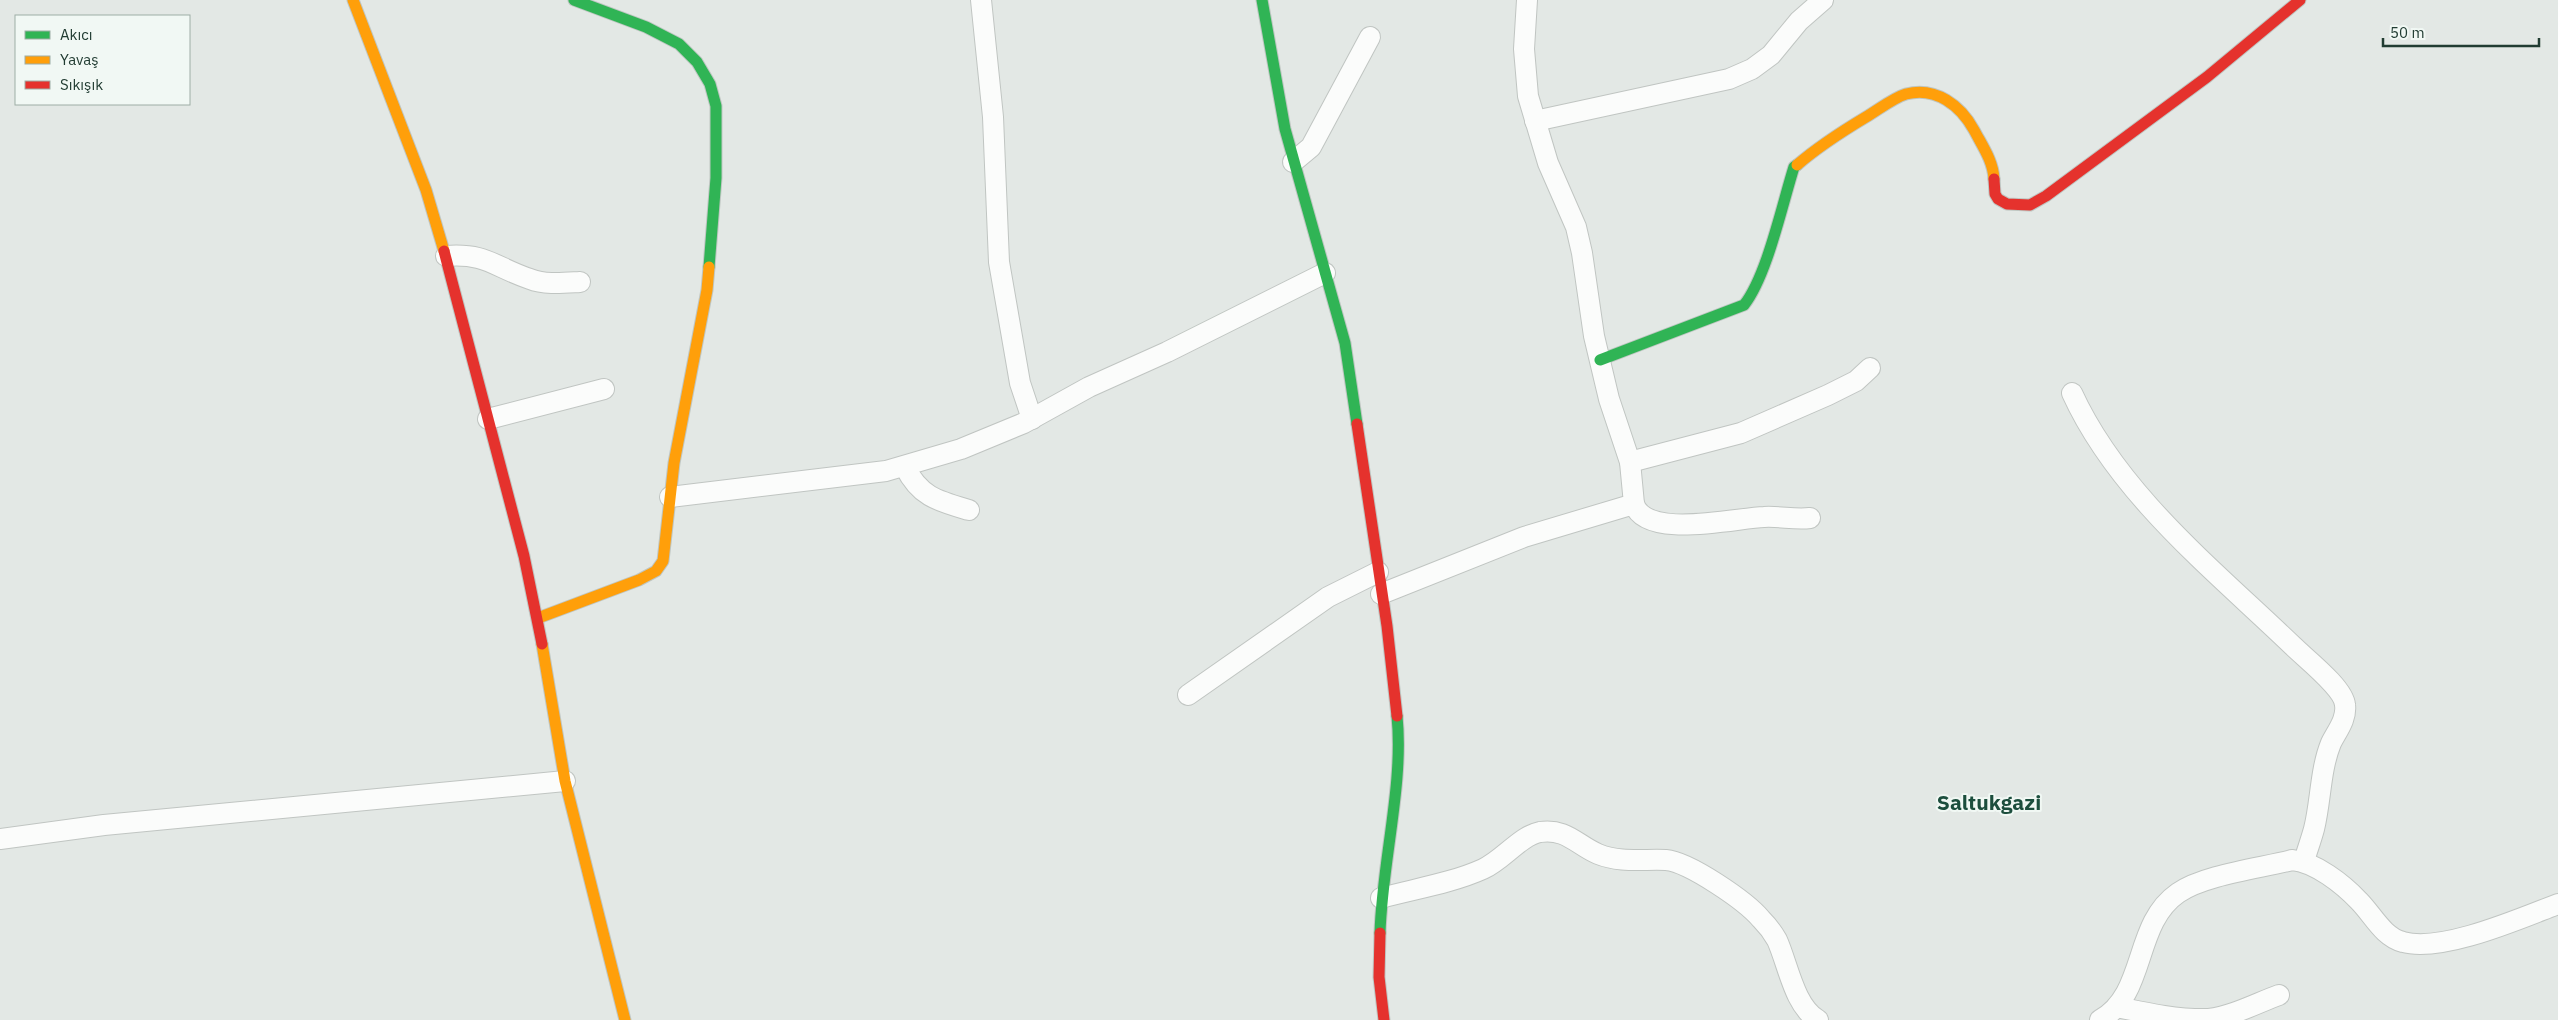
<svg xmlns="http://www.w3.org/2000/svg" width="2558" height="1020" viewBox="0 0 2558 1020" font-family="'IBM Plex Sans',sans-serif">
	<rect width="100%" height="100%" fill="#e3e8e5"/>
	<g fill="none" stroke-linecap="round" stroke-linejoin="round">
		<!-- street casing -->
		<g stroke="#c0c5c2" stroke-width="22">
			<g id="street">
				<polyline points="981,0 993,117 999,262 1020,383 1032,419"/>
				<polyline points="1535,121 1729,79 1752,69 1771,55 1799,21 1823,0"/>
				<polyline points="1293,162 1311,147 1370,37"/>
				<path d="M446,256C487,253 494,267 530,279C545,285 563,283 580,282"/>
				<path d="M2072,393C2118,494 2214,570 2293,646C2305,658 2344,688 2345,705C2347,719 2337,731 2331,743C2320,770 2321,801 2314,829C2311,840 2307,851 2304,861"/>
				<polyline points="488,419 604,389"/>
				<polyline points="1630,462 1741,433 1828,395 1856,381 1870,368"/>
				<path d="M905,467C920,497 938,501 969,510"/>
				<polyline points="670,497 886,471 961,449 1024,423 1089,387 1167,352 1325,273"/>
				<path d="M1634,504C1646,540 1735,518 1764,517C1780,516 1795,520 1810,518"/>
				<polyline points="1381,594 1524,537 1634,504 1630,462 1609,399 1594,336 1582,253 1576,227 1548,163 1528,96 1524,49 1527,0"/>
				<polyline points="1188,695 1328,597 1378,572"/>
				<polyline points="0,839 104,825 565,781"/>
				<path d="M1381,898C1414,889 1452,883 1483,869C1503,860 1520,836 1540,832C1566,828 1577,845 1598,854C1620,863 1643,859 1666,860C1689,862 1746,901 1761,919C1767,925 1773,933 1777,940C1788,964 1794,1006 1818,1020"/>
				<path d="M2117,1007C2146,1013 2179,1020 2209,1019C2233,1016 2257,1003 2279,995"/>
				<path d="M2100,1020C2147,994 2133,924 2178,893C2203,875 2261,868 2292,860C2315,862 2343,884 2359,901C2373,915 2383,937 2403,942C2442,953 2521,918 2558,904"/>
			</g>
		</g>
		<!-- fast casing -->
		<g stroke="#bfc6c2" stroke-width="13">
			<g id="fast">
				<polyline points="574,0 646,27 679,44 697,62 710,84 716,106 716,178 709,267"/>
				<polyline points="1262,0 1285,129 1345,343 1357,424"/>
				<path d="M1600,360L1744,305C1767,276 1782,205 1794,167L1797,165"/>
				<path d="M1380,933C1382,862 1404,784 1397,716"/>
			</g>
		</g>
		<!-- slow casing -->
		<g stroke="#bfc6c2" stroke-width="13">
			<g id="slow">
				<polyline points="353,0 426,190 444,251"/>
				<path d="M1797,165C1819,146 1841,132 1866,117C1878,110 1893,98 1906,94C1936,86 1961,106 1974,130C1983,147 1993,161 1994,179"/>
				<polyline points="538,618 639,580 656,571 663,561 674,463 707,290 709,267"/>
				<polyline points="542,644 565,781 625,1020"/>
			</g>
		</g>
		<!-- jam casing -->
		<g stroke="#bfc6c2" stroke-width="13">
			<g id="jam">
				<polyline points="1994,179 1995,194 1998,199 2007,204 2030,205 2046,196 2207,77 2300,0"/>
				<polyline points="444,251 524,556 542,644"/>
				<polyline points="1357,424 1387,626 1397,716"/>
				<polyline points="1380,933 1379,977 1384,1020"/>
			</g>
		</g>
		<!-- street -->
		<use href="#street" stroke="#fbfcfb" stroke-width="20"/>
		<!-- fast -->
		<use href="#fast" stroke="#30b455" stroke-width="11"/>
		<!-- slow -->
		<use href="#slow" stroke="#ff9f0a" stroke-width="11"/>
		<!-- jam -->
		<use href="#jam" stroke="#e5322d" stroke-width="11"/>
	</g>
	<g text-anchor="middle" stroke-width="4" stroke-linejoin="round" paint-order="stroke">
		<!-- district labels -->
		<g font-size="21" font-weight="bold" fill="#1c4e3d" stroke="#f1f8f4">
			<text x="1989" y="810">Saltukgazi</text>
		</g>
	</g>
	<!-- legend -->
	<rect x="15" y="15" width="175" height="90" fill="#f1f8f4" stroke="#9eada6"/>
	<rect x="25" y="31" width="25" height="8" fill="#30b455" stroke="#9eada6"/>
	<text x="60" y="40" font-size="15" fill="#213c32">Akıcı</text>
	<rect x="25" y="56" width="25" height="8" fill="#ff9f0a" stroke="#9eada6"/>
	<text x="60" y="65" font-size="15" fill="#213c32">Yavaş</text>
	<rect x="25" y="81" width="25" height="8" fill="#e5322d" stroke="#9eada6"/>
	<text x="60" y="90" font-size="15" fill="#213c32">Sıkışık</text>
	<!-- scale -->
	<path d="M2383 38v8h156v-8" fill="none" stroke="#213c32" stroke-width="2.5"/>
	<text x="2390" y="38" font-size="15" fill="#213c32" stroke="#f1f8f4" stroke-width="4" paint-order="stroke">50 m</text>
</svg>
